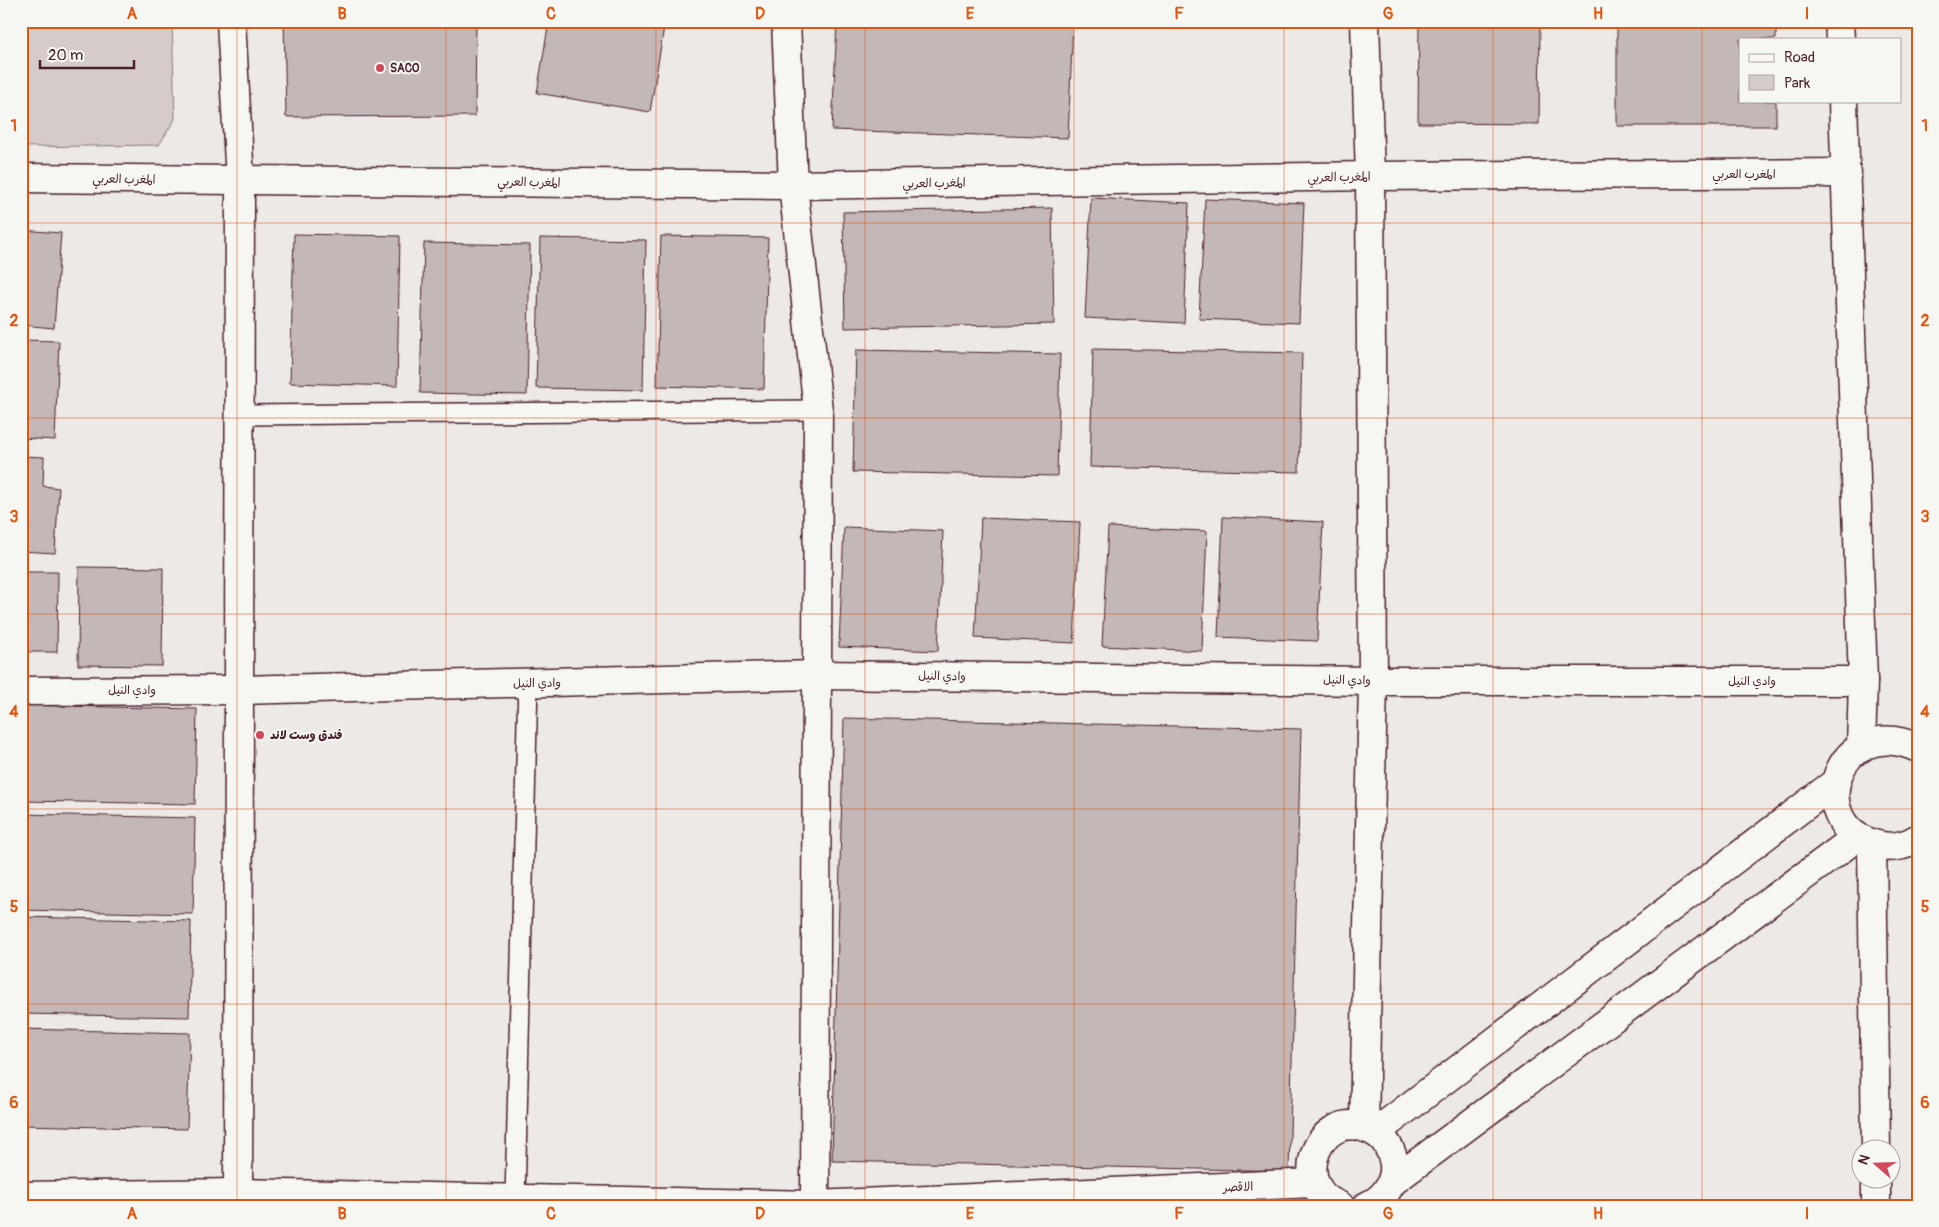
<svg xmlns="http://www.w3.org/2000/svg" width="1939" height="1227" viewBox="0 0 1939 1227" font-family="Pangolin,'Playpen Sans Arabic',sans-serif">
	<rect width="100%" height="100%" fill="#ece9e6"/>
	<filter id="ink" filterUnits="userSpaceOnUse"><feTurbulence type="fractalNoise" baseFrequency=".02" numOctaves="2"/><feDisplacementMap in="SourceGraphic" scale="10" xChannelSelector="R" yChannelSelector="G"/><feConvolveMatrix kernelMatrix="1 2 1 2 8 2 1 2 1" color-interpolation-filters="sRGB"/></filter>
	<g filter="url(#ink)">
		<!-- green -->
		<polygon fill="#d4cbca" stroke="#8f757a" points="21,21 172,21 175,119 159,145 21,147"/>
		<!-- building -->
		<g fill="#c4b7b7" stroke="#4a1f2b">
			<polygon points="284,21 476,21 475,116 286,117"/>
			<polygon points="549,21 665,21 650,112 537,93"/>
			<polygon points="837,21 1073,21 1068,138 832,130"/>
			<polygon points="1419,21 1540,21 1539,124 1418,123"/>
			<polygon points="1617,21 1776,21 1776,39 1740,39 1740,101 1776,101 1776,126 1617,126"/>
			<polygon points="1091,198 1189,203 1184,323 1085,318"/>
			<polygon points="1205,199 1304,203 1299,323 1199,319"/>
			<polygon points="1052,208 1054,324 845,328 843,212"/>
			<polygon points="21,230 61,233 54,328 21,325"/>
			<polygon points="294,234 400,236 397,386 290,383"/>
			<polygon points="661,236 768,238 764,389 657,386"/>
			<polygon points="540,238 646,240 643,390 536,388"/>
			<polygon points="424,243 530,245 527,395 420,393"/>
			<polygon points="21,340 59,341 55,440 21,438"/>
			<polygon points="1093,349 1302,353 1299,472 1090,467"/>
			<polygon points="856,350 1060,354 1057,476 853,472"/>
			<polygon points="21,456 44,457 43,486 59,488 55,553 21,551"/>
			<polygon points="1223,517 1323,522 1317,641 1218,637"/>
			<polygon points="981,518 1080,522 1074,643 975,638"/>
			<polygon points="844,527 943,531 938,651 839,647"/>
			<polygon points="1108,527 1207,531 1202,651 1102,646"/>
			<polygon points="79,567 163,568 162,666 78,665"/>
			<polygon points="21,572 58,572 57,652 21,652"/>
			<polygon points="21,705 197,709 195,804 21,801"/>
			<polygon points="844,718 1301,729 1289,1171 832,1161"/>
			<polygon points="21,814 195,818 193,914 21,910"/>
			<polygon points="21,917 191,921 189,1017 21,1014"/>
			<polygon points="21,1029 190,1033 187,1129 21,1125"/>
		</g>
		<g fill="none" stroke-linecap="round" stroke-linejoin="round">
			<!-- lane casing -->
			<g stroke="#4a1f2b" stroke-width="22">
				<g id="lane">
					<polyline points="240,415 818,410"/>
					<polyline points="515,1199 528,683"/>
				</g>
			</g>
			<!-- street casing -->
			<g stroke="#4a1f2b" stroke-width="31">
				<g id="street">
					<polyline points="231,21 240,180 238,1206"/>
					<polyline points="786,21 793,185 818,410 815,1206"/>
					<polyline points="21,178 793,185 1370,176 1847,173"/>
					<polyline points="21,691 239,690 817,675 1373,681 1863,681"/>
					<path d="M1918,748C1836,711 1802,824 1874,844C1888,849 1905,847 1918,838"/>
					<polyline points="1364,1127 1373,681 1370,176 1365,21"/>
					<polyline points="1376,1132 1836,782"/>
					<polyline points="1392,1182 1857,837"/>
					<polyline points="21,1196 238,1193 815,1205 1315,1183"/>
					<path d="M1340,1206C1286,1186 1320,1107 1368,1129C1376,1132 1384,1138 1388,1146C1394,1157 1397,1170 1391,1183C1387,1193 1377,1202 1367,1206"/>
				</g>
			</g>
			<!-- secondary casing -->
			<g stroke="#4a1f2b" stroke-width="31">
				<g id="secondary">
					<polyline points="1839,21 1840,39"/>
					<polyline points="1843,101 1863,681 1861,748"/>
					<polyline points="1872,844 1876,1150"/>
					<polyline points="1876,1180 1876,1206"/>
				</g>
			</g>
			<!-- lane -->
			<use href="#lane" stroke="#f6f6f2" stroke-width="19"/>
			<!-- street -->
			<use href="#street" stroke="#f6f6f2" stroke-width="28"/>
			<!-- secondary -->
			<use href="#secondary" stroke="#f6f6f2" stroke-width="28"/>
		</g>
	</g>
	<!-- grid -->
	<path fill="none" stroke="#e0560e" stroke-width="1" stroke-opacity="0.55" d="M237,21V1206M446,21V1206M656,21V1206M865,21V1206M1074,21V1206M1284,21V1206M1493,21V1206M1702,21V1206M21,223H1918M21,418H1918M21,614H1918M21,809H1918M21,1004H1918"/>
	<!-- markers -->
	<g fill="#d1495b" stroke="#f6f6f2" stroke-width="2">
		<circle cx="380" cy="68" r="5"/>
		<circle cx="260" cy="735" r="5"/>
	</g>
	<g text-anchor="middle" stroke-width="4" stroke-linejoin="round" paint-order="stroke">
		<!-- poi labels -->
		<g font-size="12" font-weight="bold" fill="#4a1f2b" stroke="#f6f6f2" text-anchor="start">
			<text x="390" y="72">SACO</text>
			<text x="270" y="739">فندق وست لاند</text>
		</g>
		<!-- street labels -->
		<g font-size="12" fill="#4a1f2b" stroke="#f6f6f2">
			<text x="1744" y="178">المغرب العربي</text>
			<text transform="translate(1339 177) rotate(-1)" y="4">المغرب العربي</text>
			<text transform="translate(124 179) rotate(1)" y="4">المغرب العربي</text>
			<text transform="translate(529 182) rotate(1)" y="4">المغرب العربي</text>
			<text transform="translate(934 183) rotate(-1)" y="4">المغرب العربي</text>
			<text transform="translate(942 676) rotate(1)" y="4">وادي النيل</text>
			<text transform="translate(1347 680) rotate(1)" y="4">وادي النيل</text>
			<text x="1752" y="685">وادي النيل</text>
			<text transform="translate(537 683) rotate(-1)" y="4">وادي النيل</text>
			<text x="132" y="694">وادي النيل</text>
			<text transform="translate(1238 1187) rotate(-2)" y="4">الاقصر</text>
		</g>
	</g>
	<!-- margin -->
	<rect width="1939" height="1227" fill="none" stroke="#f6f6f2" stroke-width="55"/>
	<!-- legend -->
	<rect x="1739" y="38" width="162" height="65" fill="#f6f6f2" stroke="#b1a0a2"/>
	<rect x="1749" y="54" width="25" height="8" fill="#f6f6f2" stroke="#b1a0a2"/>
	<text x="1784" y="62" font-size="15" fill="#4a1f2b">Road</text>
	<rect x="1749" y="75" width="25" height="15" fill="#d4cbca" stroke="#b1a0a2"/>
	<text x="1784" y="88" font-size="15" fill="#4a1f2b">Park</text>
	<!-- north arrow -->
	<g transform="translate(1876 1164) rotate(290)"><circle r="24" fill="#f6f6f2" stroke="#b1a0a2"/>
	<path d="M0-4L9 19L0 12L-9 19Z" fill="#d1495b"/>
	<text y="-8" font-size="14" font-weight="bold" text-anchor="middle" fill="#4a1f2b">N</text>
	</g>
	<!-- scale -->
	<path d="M40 60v8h94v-8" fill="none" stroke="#4a1f2b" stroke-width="2.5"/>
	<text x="48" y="60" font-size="15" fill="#4a1f2b" stroke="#f6f6f2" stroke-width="4" paint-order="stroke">20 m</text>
	<rect x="28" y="28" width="1884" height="1172" fill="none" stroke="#e0560e" stroke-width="2"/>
	<g font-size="16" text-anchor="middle" font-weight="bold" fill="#e0560e">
		<text x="132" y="19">A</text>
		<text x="342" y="19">B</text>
		<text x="551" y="19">C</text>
		<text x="760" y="19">D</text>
		<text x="970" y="19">E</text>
		<text x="1179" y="19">F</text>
		<text x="1388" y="19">G</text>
		<text x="1598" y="19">H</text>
		<text x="1807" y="19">I</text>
		<text x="14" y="131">1</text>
		<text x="1925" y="131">1</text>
		<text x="14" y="326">2</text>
		<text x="1925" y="326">2</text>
		<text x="14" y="522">3</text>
		<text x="1925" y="522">3</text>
		<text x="14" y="717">4</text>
		<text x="1925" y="717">4</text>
		<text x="14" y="912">5</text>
		<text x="1925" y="912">5</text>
		<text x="14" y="1108">6</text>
		<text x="1925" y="1108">6</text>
		<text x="132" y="1219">A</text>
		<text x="342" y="1219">B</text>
		<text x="551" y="1219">C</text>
		<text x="760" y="1219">D</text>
		<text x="970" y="1219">E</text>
		<text x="1179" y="1219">F</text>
		<text x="1388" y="1219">G</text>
		<text x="1598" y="1219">H</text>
		<text x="1807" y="1219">I</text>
	</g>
</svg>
